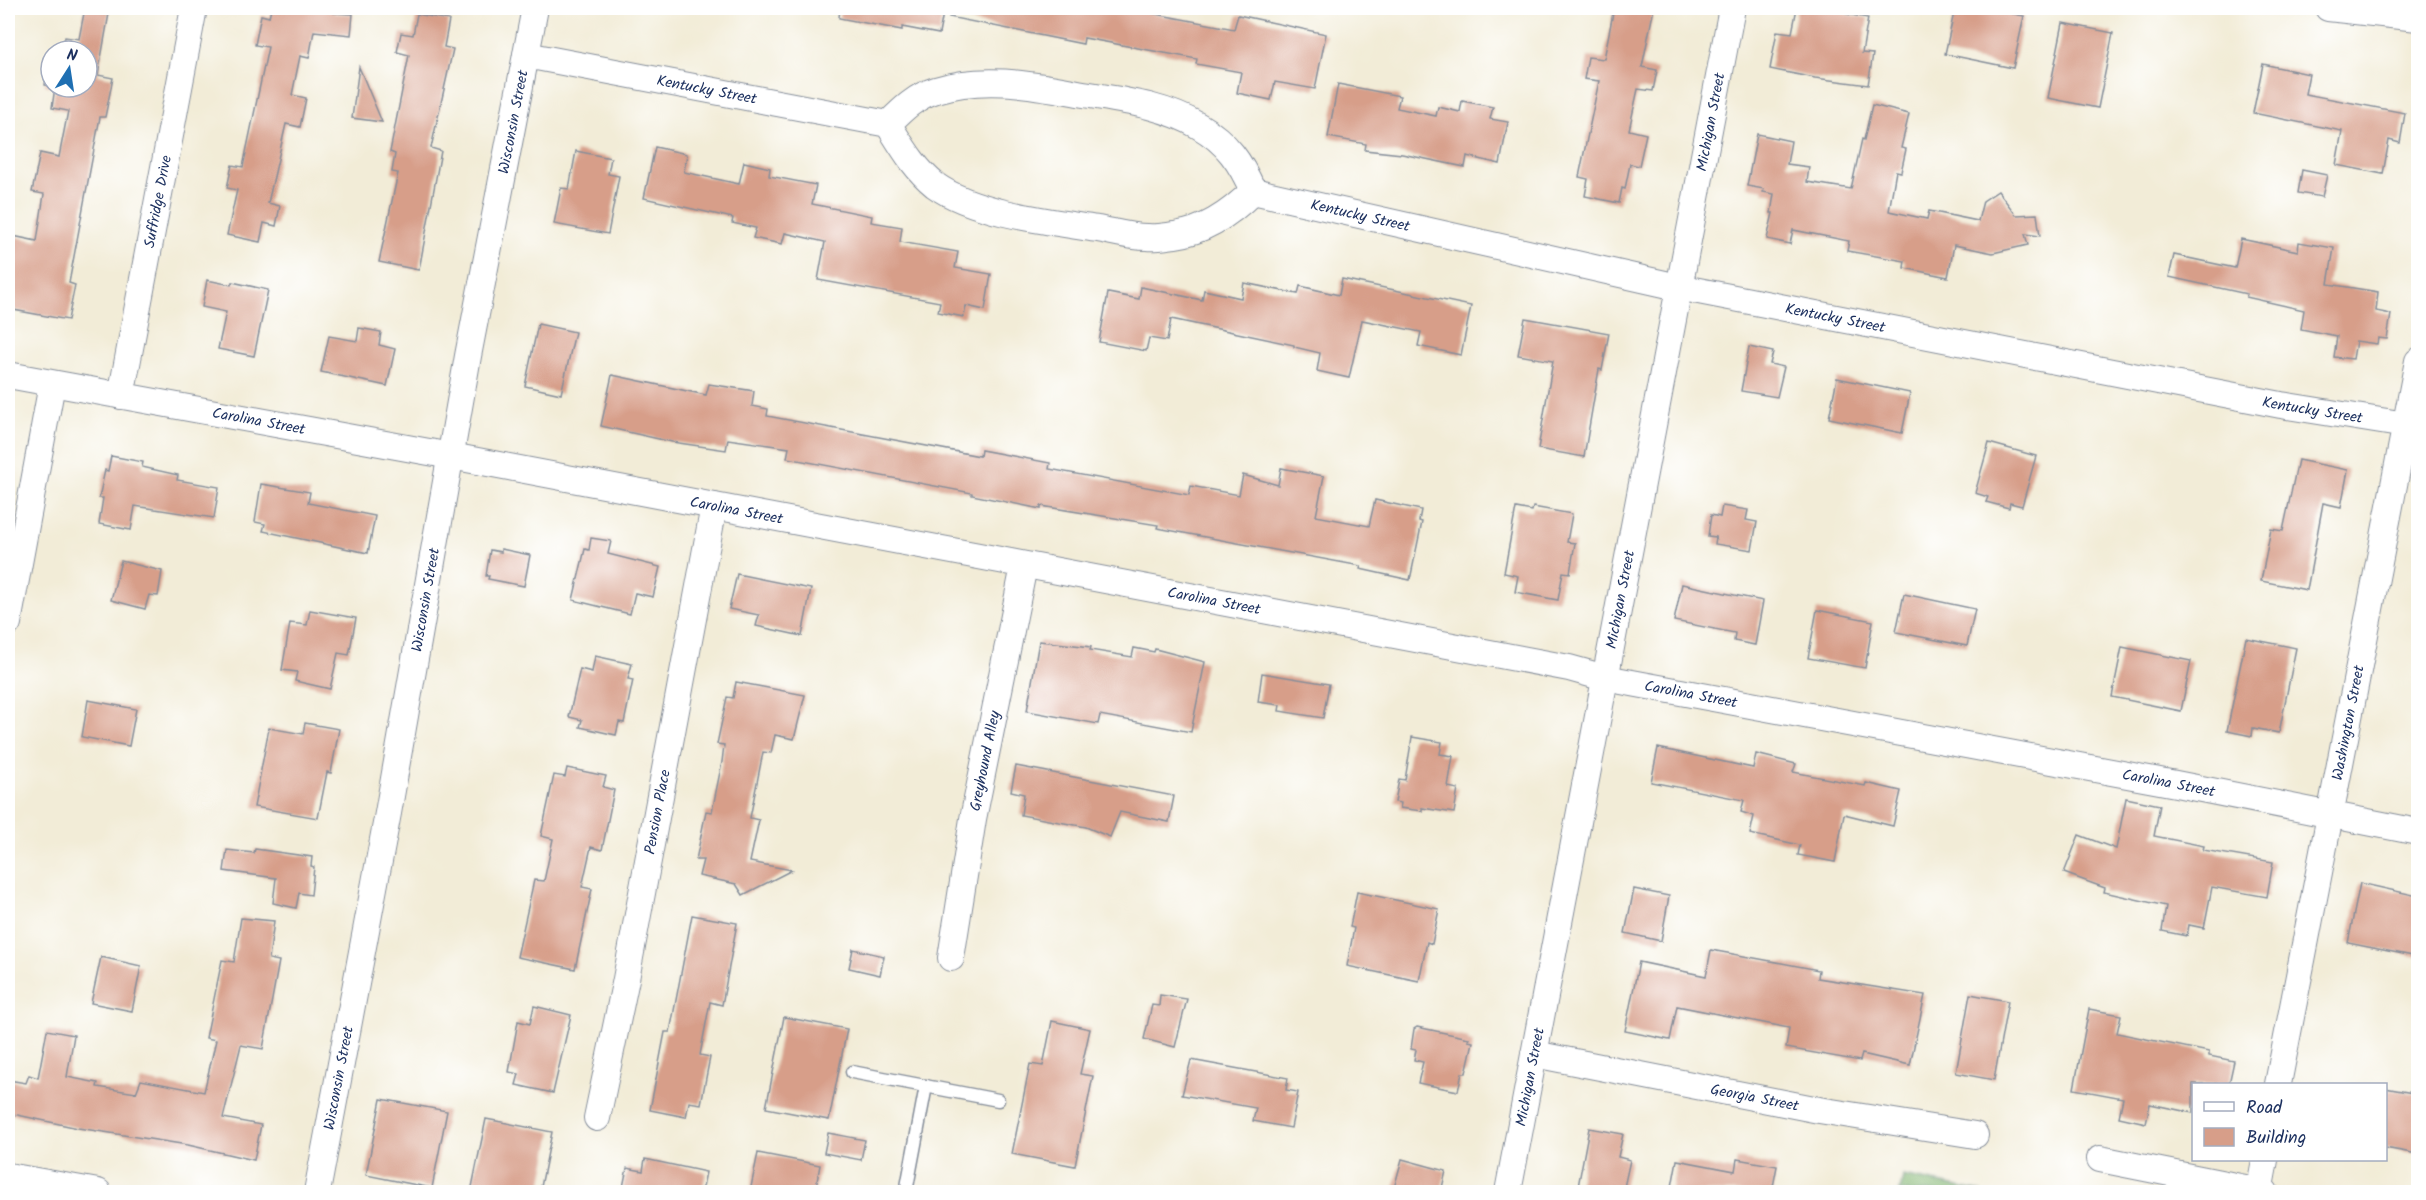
<svg xmlns="http://www.w3.org/2000/svg" width="2426" height="1200" viewBox="0 0 2426 1200" font-family="Kalam,sans-serif">
	<rect width="100%" height="100%" fill="#fff"/>
	<filter id="ink" filterUnits="userSpaceOnUse"><feTurbulence type="fractalNoise" baseFrequency=".0167" numOctaves="2"/><feDisplacementMap in="SourceGraphic" scale="12" xChannelSelector="R" yChannelSelector="G"/><feConvolveMatrix kernelMatrix="1 2 1 2 8 2 1 2 1" color-interpolation-filters="sRGB"/></filter>
	<filter id="wash" filterUnits="userSpaceOnUse"><feTurbulence type="fractalNoise" baseFrequency=".008" numOctaves="4" result="noise"/><feDisplacementMap in="SourceGraphic" scale="24" xChannelSelector="R" yChannelSelector="G"/><feGaussianBlur stdDeviation="1.35" result="paint"/><feColorMatrix in="noise" values="0 0 0 0 0 0 0 0 0 0 0 0 0 0 0 0 0 1.4 0 .05"/><feComposite in="paint" operator="in"/></filter>
	<g filter="url(#wash)">
		<rect width="100%" height="100%" fill="#f2ecd7"/>
		<!-- forest -->
		<polygon fill="#82b570" stroke="#4e7267" stroke-width="1.5" points="1903,1176 1982,1192 1900,1192"/>
		<g id="blocks">
			<!-- building -->
			<g fill="#d79e89">
				<polygon points="85,8 110,8 98,75 113,78 105,117 100,117 69,283 75,285 68,320 8,309 8,235 37,241 44,194 32,192 40,153 59,157 68,111 52,108 55,87 87,87 87,51 62,51 65,37 79,39"/>
				<polygon points="271,8 335,8 334,13 353,14 351,35 314,31 309,58 300,56 292,95 306,98 300,127 286,124 268,203 280,206 276,226 264,223 260,242 227,235 237,190 227,188 232,165 243,167 268,47 255,45 261,15 269,17"/>
				<polygon points="840,8 944,8 939,34 902,27 902,30 839,18"/>
				<polygon points="950,8 1124,8 1234,29 1238,15 1326,34 1315,89 1275,82 1271,100 1237,93 1241,72 1196,64 1197,59 1084,38 1083,44 949,17"/>
				<polygon points="1614,8 1654,8 1642,67 1657,70 1653,91 1638,89 1629,130 1646,134 1639,166 1630,164 1625,189 1622,188 1619,203 1585,196 1588,179 1579,177 1599,81 1584,79 1588,57 1604,59"/>
				<polygon points="1797,8 1848,8 1846,14 1868,18 1862,53 1873,54 1868,85 1815,78 1770,69 1777,31 1792,33"/>
				<polygon points="1955,8 1984,8 2024,16 2013,68 1945,54"/>
				<polygon points="417,14 449,20 444,47 453,49 431,148 441,151 419,270 379,262 398,173 392,172 395,154 390,152 409,55 397,52 401,33 413,35"/>
				<polygon points="2063,23 2113,33 2098,108 2048,98"/>
				<polygon points="51,53 51,86 45,85"/>
				<polygon points="2263,64 2309,74 2305,94 2405,113 2400,143 2389,140 2383,174 2336,165 2342,131 2253,113"/>
				<polygon points="359,67 382,122 352,118"/>
				<polygon points="1338,84 1400,96 1397,108 1436,116 1438,107 1460,112 1462,101 1493,107 1490,119 1508,122 1500,164 1467,156 1465,167 1402,154 1365,150 1366,144 1328,137"/>
				<polygon points="1872,105 1909,114 1901,148 1906,149 1901,172 1896,171 1889,211 1927,219 1929,211 1978,221 1983,201 1998,191 2016,215 2037,214 2040,236 2025,234 2028,245 1993,253 1954,245 1948,277 1904,268 1905,261 1847,251 1849,241 1793,230 1790,244 1767,239 1773,213 1771,213 1774,194 1763,192 1764,189 1747,186 1757,134 1791,141 1787,164 1809,167 1807,182 1851,189 1862,139 1864,140"/>
				<polygon points="655,147 687,154 684,172 739,184 744,162 770,168 769,176 816,185 812,204 872,216 871,222 902,227 900,242 958,252 955,268 991,274 985,310 966,306 964,317 938,312 940,302 818,280 825,242 785,233 782,244 753,238 756,228 732,223 733,218 644,198"/>
				<polygon points="576,151 611,158 608,174 619,176 608,234 554,224 561,188 569,189"/>
				<polygon points="2302,170 2327,175 2322,197 2298,193"/>
				<polygon points="2241,239 2298,251 2299,242 2334,248 2328,284 2378,292 2376,311 2391,314 2387,339 2378,338 2377,344 2356,341 2353,359 2334,357 2337,336 2301,329 2304,310 2246,297 2247,294 2169,277 2174,255 2235,268"/>
				<polygon points="1342,279 1471,306 1461,355 1418,346 1421,332 1362,320 1349,378 1317,371 1320,353 1294,347 1294,345 1171,319 1167,341 1149,338 1146,351 1099,342 1108,293 1139,299 1141,287 1202,300 1204,290 1241,298 1244,283 1298,294 1300,286 1339,295"/>
				<polygon points="207,280 231,285 232,282 268,290 254,356 218,349 226,312 202,307"/>
				<polygon points="1525,318 1609,333 1602,370 1599,369 1584,457 1538,449 1553,361 1518,355"/>
				<polygon points="538,324 575,332 561,394 525,386"/>
				<polygon points="359,328 381,332 379,345 395,349 387,386 321,372 329,336 357,341"/>
				<polygon points="1749,347 1773,352 1770,364 1784,367 1777,397 1741,391"/>
				<polygon points="612,375 706,395 709,384 754,391 752,406 768,409 767,416 980,456 981,450 1050,463 1049,469 1189,495 1191,486 1239,495 1243,475 1278,485 1281,468 1324,476 1316,516 1369,526 1375,500 1421,510 1419,521 1422,522 1410,580 1360,569 1361,566 1157,528 1158,525 1041,506 1041,509 972,495 972,493 787,458 789,448 728,439 726,450 672,442 601,426"/>
				<polygon points="1837,378 1910,393 1902,433 1829,418"/>
				<polygon points="1989,443 2036,456 2022,506 2010,503 2009,508 1986,502 1988,497 1975,493"/>
				<polygon points="111,456 143,462 142,467 178,475 177,480 219,487 214,518 135,506 131,530 99,524 103,498 99,498 105,470 108,471"/>
				<polygon points="2298,460 2348,470 2341,507 2323,503 2307,590 2261,581 2271,529 2283,531"/>
				<polygon points="261,484 310,492 308,503 375,516 368,553 263,531 265,524 255,522"/>
				<polygon points="1722,506 1748,510 1746,520 1757,522 1752,550 1715,544 1716,537 1708,536 1711,515 1720,517"/>
				<polygon points="1533,507 1572,514 1567,542 1575,543 1570,573 1563,572 1558,600 1515,592 1518,576 1504,573 1516,508 1532,511"/>
				<polygon points="591,538 611,541 608,554 660,567 653,597 635,593 630,614 573,600 585,549 589,550"/>
				<polygon points="501,549 530,555 524,586 488,579 489,576 486,576 490,550 501,552"/>
				<polygon points="121,561 162,571 158,596 149,595 145,609 111,600"/>
				<polygon points="737,574 811,589 802,636 756,626 759,615 729,609"/>
				<polygon points="1682,584 1763,601 1755,645 1734,641 1735,633 1674,621"/>
				<polygon points="1904,594 1975,609 1967,646 1896,632"/>
				<polygon points="310,610 356,618 349,655 338,653 330,689 295,681 297,672 282,670 290,623 307,625"/>
				<polygon points="1817,610 1873,621 1865,668 1808,658"/>
				<polygon points="2246,638 2296,648 2279,733 2253,728 2252,736 2227,731"/>
				<polygon points="1039,641 1091,647 1090,650 1132,657 1134,648 1154,652 1155,649 1205,662 1191,732 1100,715 1098,724 1027,711"/>
				<polygon points="2122,647 2191,661 2181,711 2112,697"/>
				<polygon points="595,656 632,664 628,679 633,680 624,723 619,722 616,735 580,727 582,720 569,717 580,669 592,672"/>
				<polygon points="1262,673 1329,684 1323,718 1279,711 1280,705 1258,702"/>
				<polygon points="736,682 805,695 794,739 775,735 771,753 763,752 750,818 759,820 750,862 792,870 743,895 736,884 699,876 703,860 696,860 706,811 712,812 722,762 724,745 717,744 727,697 733,698"/>
				<polygon points="88,700 136,709 129,746 82,737"/>
				<polygon points="305,723 339,729 331,773 327,772 318,818 254,807 269,728 303,734"/>
				<polygon points="1412,737 1442,742 1440,754 1453,756 1448,787 1458,789 1454,813 1422,808 1422,811 1400,808 1401,803 1395,802 1399,779 1405,780"/>
				<polygon points="1658,748 1753,768 1756,754 1796,764 1793,772 1865,786 1866,783 1901,791 1893,826 1844,814 1835,862 1798,855 1800,845 1750,834 1754,816 1741,812 1744,800 1651,782"/>
				<polygon points="1016,766 1174,796 1169,822 1120,812 1110,837 1086,827 1021,815 1024,794 1011,791"/>
				<polygon points="567,768 606,776 603,787 614,790 602,850 591,847 582,887 592,889 575,969 517,957 534,880 544,881 553,839 541,836 554,775 565,777"/>
				<polygon points="2126,798 2160,805 2154,836 2204,846 2203,850 2273,862 2267,897 2212,887 2204,928 2189,925 2187,936 2162,931 2166,906 2104,892 2105,888 2064,873 2079,835 2116,849"/>
				<polygon points="255,849 312,857 311,866 314,867 311,895 299,893 296,908 273,903 276,878 224,871 227,850 254,853"/>
				<polygon points="2360,883 2418,896 2418,957 2348,943"/>
				<polygon points="1634,889 1669,896 1661,941 1625,933"/>
				<polygon points="1357,892 1439,909 1432,944 1427,942 1419,981 1347,966 1354,928 1350,927"/>
				<polygon points="692,915 737,923 722,1005 710,1002 700,1055 710,1057 701,1104 689,1102 686,1117 650,1110 665,1032 670,1032"/>
				<polygon points="241,918 274,921 269,959 279,961 263,1049 241,1045 223,1118 261,1125 254,1160 188,1145 78,1128 8,1113 8,1080 26,1083 29,1075 38,1078 47,1030 74,1035 67,1077 98,1083 97,1087 136,1093 141,1080 204,1092 216,1040 206,1038 222,960 234,962"/>
				<polygon points="853,949 884,956 880,975 849,968"/>
				<polygon points="1711,950 1819,970 1818,978 1925,995 1910,1065 1862,1054 1860,1061 1786,1048 1789,1028 1677,1006 1670,1040 1625,1031 1639,962 1706,976"/>
				<polygon points="101,957 141,966 132,1011 91,1003"/>
				<polygon points="1970,994 2008,1001 1994,1080 1956,1073"/>
				<polygon points="1160,995 1187,999 1175,1047 1144,1039 1152,1005 1159,1006"/>
				<polygon points="534,1006 571,1015 553,1093 516,1085 519,1074 509,1072 518,1021 530,1024"/>
				<polygon points="2089,1009 2121,1015 2117,1033 2209,1052 2209,1056 2234,1061 2229,1084 2193,1084 2193,1113 2150,1104 2146,1123 2119,1117 2123,1098 2074,1089"/>
				<polygon points="784,1017 847,1029 829,1120 766,1108"/>
				<polygon points="1052,1021 1090,1029 1080,1074 1093,1076 1075,1166 1012,1154 1030,1064 1043,1066"/>
				<polygon points="1417,1027 1469,1038 1468,1041 1473,1042 1466,1073 1462,1073 1458,1091 1418,1083 1423,1062 1414,1060 1416,1050 1411,1049 1414,1029"/>
				<polygon points="1191,1060 1288,1078 1286,1090 1298,1092 1291,1128 1253,1121 1256,1108 1182,1095"/>
				<polygon points="2385,1088 2418,1094 2418,1154 2385,1148"/>
				<polygon points="381,1099 447,1111 432,1188 366,1175"/>
				<polygon points="486,1119 552,1132 540,1192 471,1192"/>
				<polygon points="1589,1128 1623,1134 1618,1157 1630,1160 1623,1192 1577,1192"/>
				<polygon points="828,1133 865,1140 861,1160 824,1153"/>
				<polygon points="758,1153 820,1165 815,1192 750,1192"/>
				<polygon points="645,1159 706,1172 702,1192 622,1192 627,1168 643,1171"/>
				<polygon points="1402,1159 1446,1171 1441,1192 1393,1192"/>
				<polygon points="1737,1159 1777,1166 1772,1192 1671,1192 1677,1160 1735,1171"/>
			</g>
		</g>
	</g>
	<g filter="url(#ink)">
		<use href="#blocks" fill-opacity="0" stroke="#868e9a" stroke-width="1.5"/>
		<g fill="none" stroke-linecap="round" stroke-linejoin="round">
			<!-- service casing -->
			<g stroke="#868e9a" stroke-width="15">
				<g id="service">
					<polyline points="852,1072 998,1100"/>
					<polyline points="906,1192 926,1086"/>
				</g>
			</g>
			<!-- minor casing -->
			<g stroke="#868e9a" stroke-width="28">
				<g id="minor">
					<polyline points="2328,8 2418,18"/>
					<path id="s1" d="M526,55L888,124C902,146 914,168 935,185C973,213 1051,222 1098,229C1114,232 1131,237 1147,237C1156,238 1166,236 1175,235C1206,231 1231,213 1253,191"/>
					<path d="M888,124C902,110 916,96 936,90C987,74 1038,86 1090,95C1127,101 1165,106 1199,126C1227,142 1241,163 1253,191"/>
					<path id="s2" d="M1253,191L1678,287L2281,405L2406,425L2418,420"/>
					<path id="s3" d="M8,375L451,456L1569,668L1605,678L2176,784L2418,832"/>
					<path id="s4" d="M121,396L194,8"/>
					<polyline points="8,623 52,384"/>
					<path id="s5" d="M951,958L973,819L1024,566"/>
					<path id="s6" d="M1534,1054L1819,1110L1975,1135"/>
					<path id="s7" d="M2278,1084L2418,361"/>
					<path id="s8" d="M597,1118L626,979L714,506"/>
					<polyline points="2100,1159 2265,1192"/>
					<polyline points="8,1176 98,1192"/>
					<path id="s9" d="M317,1192L388,813L468,356L535,8"/>
					<path id="s10" d="M1508,1192L1732,8"/>
					<polyline points="2259,1192 2265,1160"/>
				</g>
			</g>
			<!-- service -->
			<use href="#service" stroke="#fff" stroke-width="12"/>
			<!-- minor -->
			<use href="#minor" stroke="#fff" stroke-width="26"/>
		</g>
	</g>
	<g text-anchor="middle" stroke-width="4.5" stroke-linejoin="round" paint-order="stroke">
		<!-- street labels -->
		<g font-size="15" fill="#1b2f5e" stroke="#fff">
			<text dy="5" stroke="none"><textPath href="#s1" startOffset="184">Kentucky Street</textPath></text>
			<text dy="5" stroke="none"><textPath href="#s9" startOffset="1088">Wisconsin Street</textPath></text>
			<text dy="5" stroke="none"><textPath href="#s10" startOffset="1089">Michigan Street</textPath></text>
			<text dy="5" stroke="none"><textPath href="#s4" startOffset="198">Suffridge Drive</textPath></text>
			<text dy="5" stroke="none"><textPath href="#s2" startOffset="110">Kentucky Street</textPath></text>
			<text dy="5" stroke="none"><textPath href="#s2" startOffset="596">Kentucky Street</textPath></text>
			<text dy="5" stroke="none"><textPath href="#s2" startOffset="1082">Kentucky Street</textPath></text>
			<text dy="5" stroke="none"><textPath href="#s3" startOffset="255">Carolina Street</textPath></text>
			<text dy="5" stroke="none"><textPath href="#s3" startOffset="741">Carolina Street</textPath></text>
			<text dy="5" stroke="none"><textPath href="#s9" startOffset="602">Wisconsin Street</textPath></text>
			<text dy="5" stroke="none"><textPath href="#s3" startOffset="1227">Carolina Street</textPath></text>
			<text dy="5" stroke="none"><textPath href="#s10" startOffset="603">Michigan Street</textPath></text>
			<text dy="5" stroke="none"><textPath href="#s3" startOffset="1713">Carolina Street</textPath></text>
			<text dy="5" stroke="none"><textPath href="#s7" startOffset="368">Washington Street</textPath></text>
			<text dy="5" stroke="none"><textPath href="#s5" startOffset="200">Greyhound Alley</textPath></text>
			<text dy="5" stroke="none"><textPath href="#s3" startOffset="2199">Carolina Street</textPath></text>
			<text dy="5" stroke="none"><textPath href="#s8" startOffset="312">Pension Place</textPath></text>
			<text dy="5" stroke="none"><textPath href="#s9" startOffset="116">Wisconsin Street</textPath></text>
			<text dy="5" stroke="none"><textPath href="#s10" startOffset="117">Michigan Street</textPath></text>
			<text dy="5" stroke="none"><textPath href="#s6" startOffset="225">Georgia Street</textPath></text>
		</g>
	</g>
	<!-- margin -->
	<rect width="2426" height="1200" fill="none" stroke="#fff" stroke-width="30"/>
	<!-- legend -->
	<rect x="2192" y="1083" width="195" height="78" fill="#ffffff" stroke="#a4acbf" stroke-width="1.5"/>
	<rect x="2204" y="1102" width="30" height="9" fill="#ffffff" stroke="#a4acbf" stroke-width="1.5"/>
	<text x="2246" y="1113" font-size="18" fill="#1b2f5e">Road</text>
	<rect x="2204" y="1128" width="30" height="18" fill="#d79e89" stroke="#a4acbf" stroke-width="1.5"/>
	<text x="2246" y="1143" font-size="18" fill="#1b2f5e">Building</text>
	<!-- north arrow -->
	<g transform="translate(69 69) rotate(12)"><circle r="28" fill="#ffffff" stroke="#a4acbf" stroke-width="1.5"/>
	<path d="M0-4.5L10 22L0 15L-10 22Z" fill="#1f6fb2"/>
	<text y="-9" font-size="16" font-weight="bold" text-anchor="middle" fill="#1b2f5e">N</text>
	</g>
</svg>
